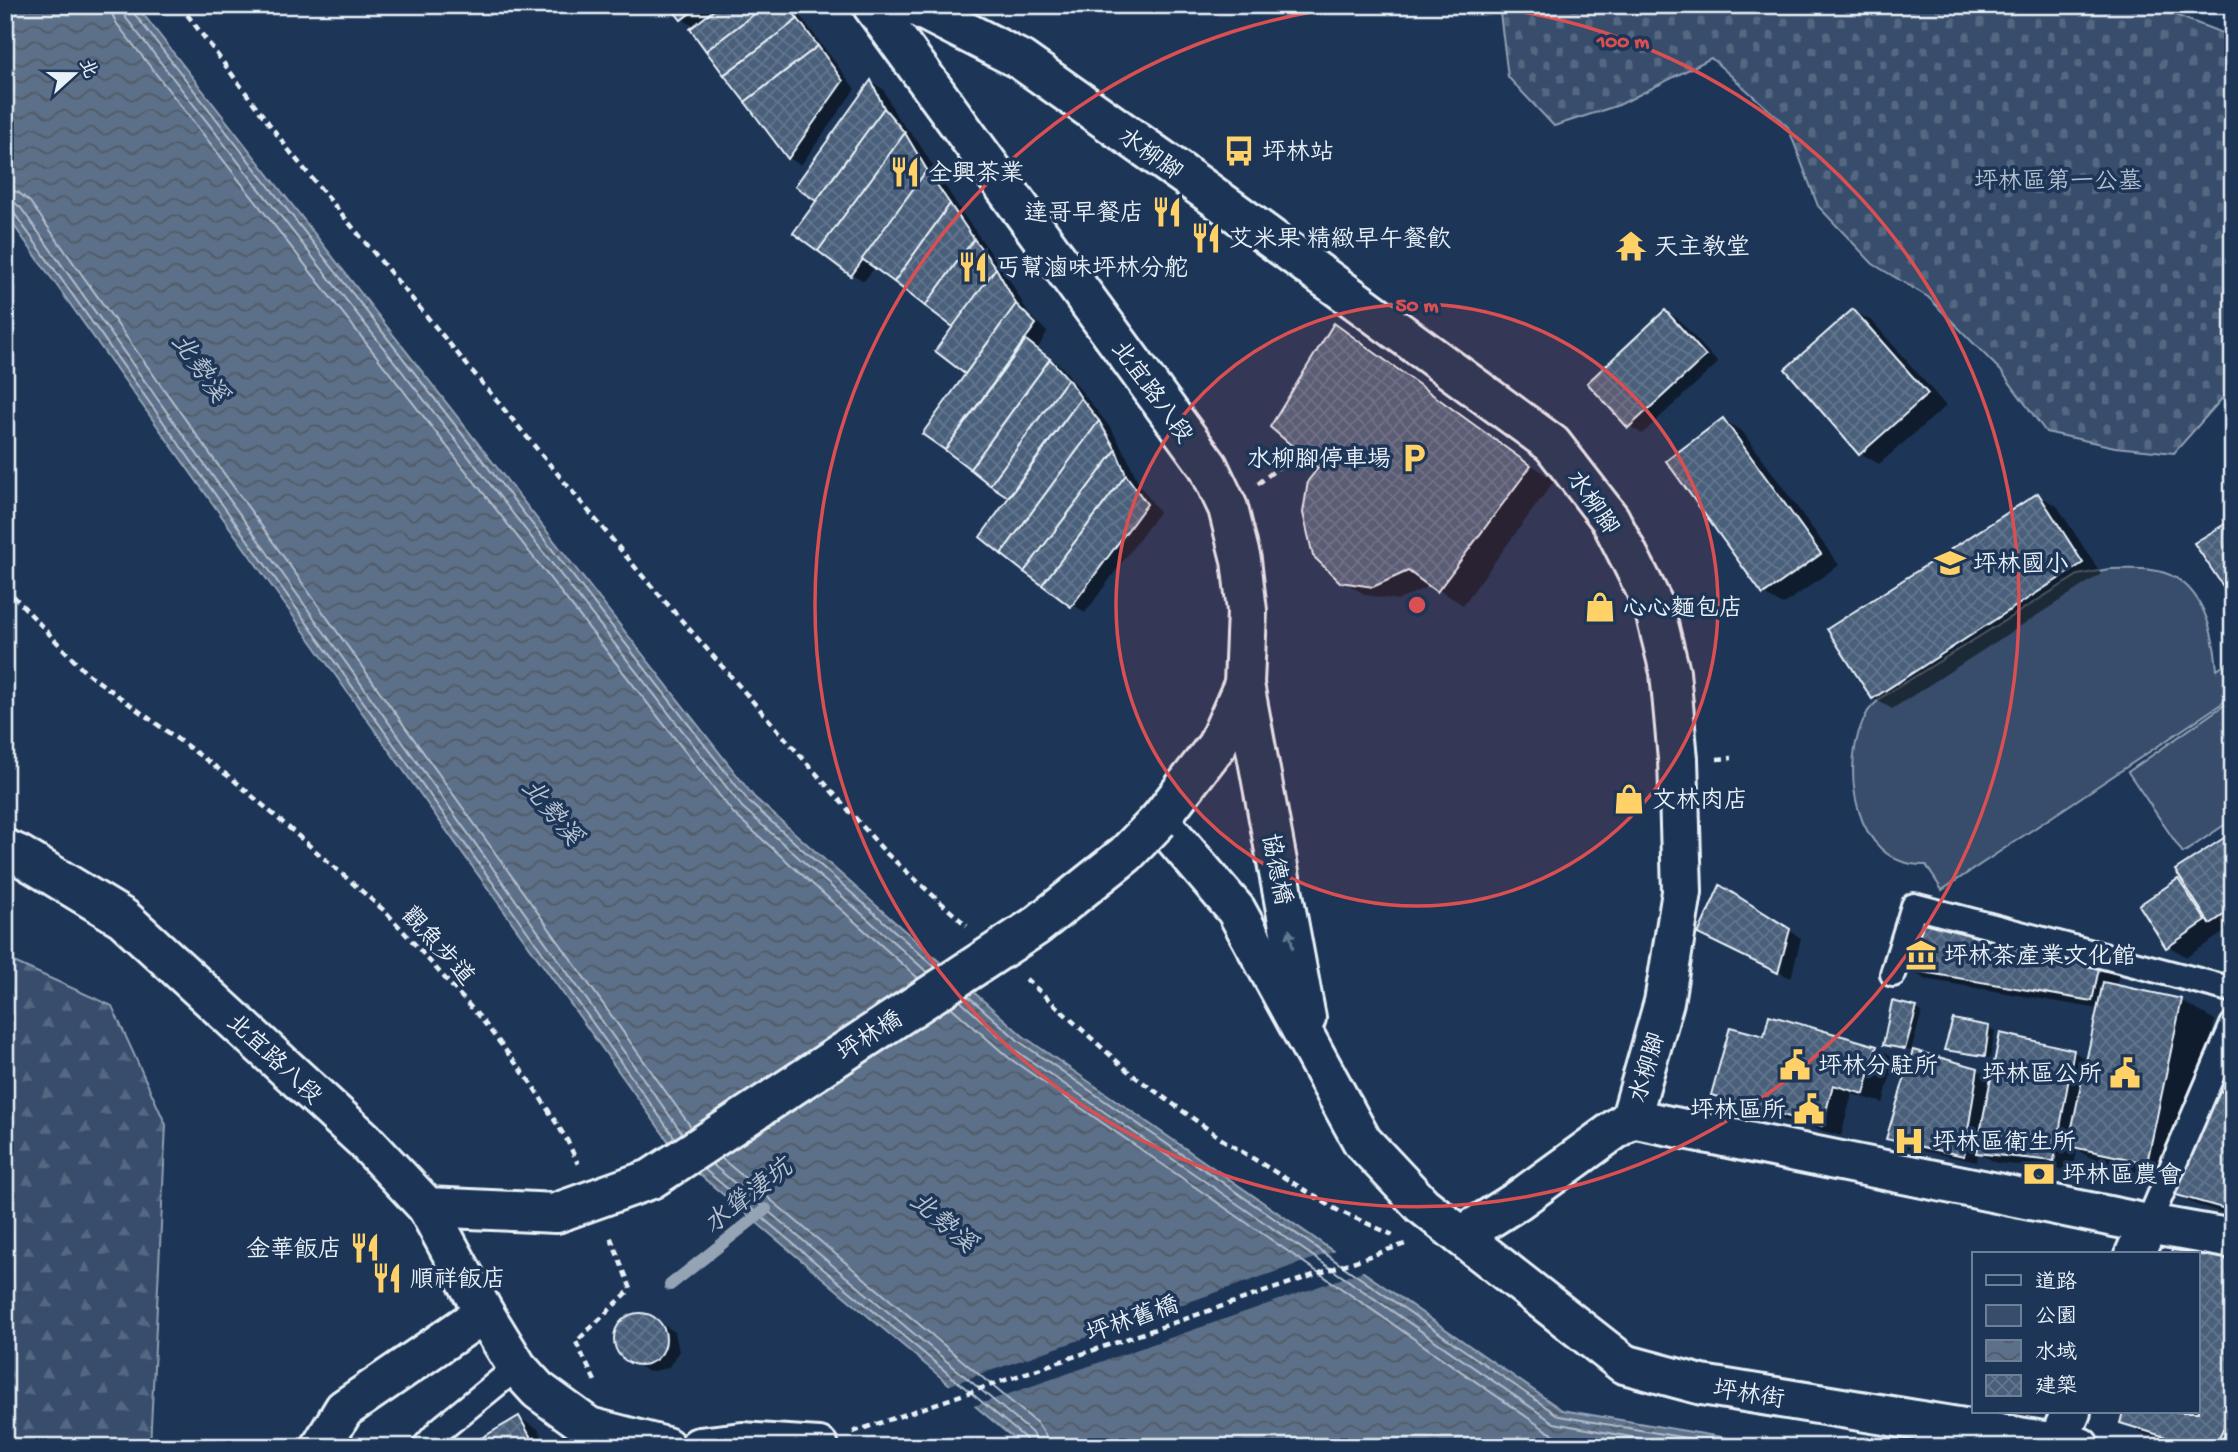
<svg xmlns="http://www.w3.org/2000/svg" width="2238" height="1452" viewBox="0 0 2238 1452" font-family="'Gochi Hand','LXGW WenKai TC',sans-serif">
	<defs>
		<pattern id="forest-firs" width="22" height="20" patternUnits="userSpaceOnUse" patternTransform="scale(1.75)"><rect width="22" height="20" fill="#374d6c"/><path d="M5 1l3.5 6h-7zM16 11l3.5 6h-7z" fill="#546782"/></pattern>
		<pattern id="cemetery-stones" width="16" height="16" patternUnits="userSpaceOnUse" patternTransform="scale(1.75)"><rect width="16" height="16" fill="#374d6c"/><path d="M2 7V4a2 2 0 0 1 4 0v3zM10 15v-3a2 2 0 0 1 4 0v3z" fill="#546782"/></pattern>
		<pattern id="water-waves" width="16" height="10" patternUnits="userSpaceOnUse" patternTransform="scale(1.75)"><rect width="16" height="10" fill="#5d7089"/><path d="M0 5q4-4 8 0t8 0" fill="none" stroke="#505a66"/></pattern>
		<pattern id="building-cross-hatch" width="8" height="8" patternUnits="userSpaceOnUse" patternTransform="scale(1.75)"><rect width="8" height="8" fill="#495e7a"/><path d="M0 0l8 8M0 8l8-8" fill="none" stroke="#63768e"/></pattern>
	</defs>
	<rect width="100%" height="100%" fill="#1d3557"/>
	<filter id="ink" filterUnits="userSpaceOnUse"><feTurbulence type="fractalNoise" baseFrequency=".0143" numOctaves="2"/><feDisplacementMap in="SourceGraphic" scale="14" xChannelSelector="R" yChannelSelector="G"/><feConvolveMatrix kernelMatrix="1 2 1 2 8 2 1 2 1" color-interpolation-filters="sRGB"/></filter>
	<g filter="url(#ink)">
		<!-- forest -->
		<polygon fill="url(#forest-firs)" stroke="#909fb2" stroke-width="2" points="5,958 112,1006 166,1125 150,1447 5,1447"/>
		<!-- cemetery -->
		<polygon fill="url(#cemetery-stones)" stroke="#909fb2" stroke-width="2" points="1499,5 2149,5 2233,37 2233,386 2174,453 2115,447 2046,432 2001,371 1928,297 1873,264 1818,206 1788,127 1711,58 1619,105 1554,126 1508,77"/>
		<!-- park -->
		<g fill="#374d6c" stroke="#909fb2" stroke-width="2">
			<path d="M2109,569C2127,569 2147,567 2165,573C2204,586 2214,634 2217,670L2233,659V696L1942,890L1926,865C1853,868 1838,763 1867,713C1870,707 1877,702 1882,697L2078,575Z"/>
			<polygon points="2233,699 2233,819 2183,853 2128,772"/>
		</g>
		<!-- water -->
		<polygon fill="url(#water-waves)" stroke="#95a4b5" stroke-width="2" points="5,5 136,5 754,797 1023,1036 1562,1410 1780,1447 1024,1447 682,1160 5,213"/>
		<!-- pier -->
		<polygon fill="#1d3557" points="1338,1250 1366,1270 971,1407 947,1386"/>
		<!-- shadow -->
		<g fill="#0007">
			<polygon points="672,5 792,5 855,89 801,165 789,158 692,29 695,27 682,19"/>
			<polygon points="871,82 883,89 897,117 918,142 962,213 1008,277 1028,313 1047,332 1038,348 1063,368 1112,430 1128,459 1139,484 1159,512 1085,613 982,536 1010,497 925,433 968,373 938,351 956,326 875,267 864,281 852,274 819,201 798,185"/>
			<polygon points="1854,311 1873,322 1946,406 1879,464 1860,453"/>
			<polygon points="1666,312 1678,319 1718,363 1642,434 1630,426"/>
			<polygon points="1334,325 1359,339 1554,481 1463,605 1431,585 1399,600 1366,595 1341,580 1321,468"/>
			<polygon points="1723,420 1742,431 1839,565 1783,605 1764,594"/>
			<polygon points="2038,495 2057,506 2101,574 1892,709 1873,698"/>
			<polygon points="2233,834 2233,932 2231,934 2226,931 2187,957 2168,946 2178,881 2189,887"/>
			<polygon points="1733,894 1801,938 1791,978 1713,940"/>
			<polygon points="1921,918 2119,972 2116,987 2181,1001 2215,1020 2193,1128 2209,1083 2233,1098 2233,1216 2194,1204 2175,1194 2179,1181 2104,1165 2077,1150 2073,1171 1997,1163 1978,1153 1977,1162 1900,1146 1888,1138 1978,1070 1993,1078 2001,1035 2074,1052 2088,1060 2099,1009 1925,979 1907,968"/>
			<polygon points="1916,1008 1922,1012 1911,1051 1885,1045"/>
			<polygon points="1954,1021 1989,1028 1995,1031 1990,1058 1952,1052 1946,1049"/>
			<polygon points="1765,1038 1876,1047 1895,1058 1883,1103 1852,1094 1841,1136 1732,1105 1713,1094"/>
			<polygon points="2176,1245 2233,1251 2233,1447 2186,1447 2141,1433 2122,1422 2125,1412 2198,1412 2198,1254 2173,1254"/>
			<polygon points="644,1313 675,1332 679,1352 668,1368 648,1372 618,1353 615,1333 625,1317"/>
			<polygon points="519,1418 538,1429 548,1447 470,1447"/>
		</g>
		<g fill="none" stroke-linecap="round" stroke-linejoin="round">
			<!-- shore -->
			<g stroke="#b0bdcc" stroke-width="2">
				<polyline points="111,5 113,16 117,24 734,814 918,978"/>
				<polyline points="122,5 126,18 742,807 927,972"/>
				<polyline points="131,5 133,12 749,802 935,967"/>
				<polyline points="5,190 18,192 30,202 691,1127"/>
				<polyline points="5,201 14,202 21,208 682,1133"/>
				<polyline points="5,209 14,213 675,1138"/>
				<polyline points="968,996 1020,1042 1559,1416 1738,1447"/>
				<polyline points="960,1001 1015,1050 1554,1423 1686,1447"/>
				<polyline points="951,1007 1009,1058 1547,1431 1557,1436 1623,1447"/>
				<polyline points="721,1158 1038,1424 1046,1436 1047,1447"/>
				<polyline points="712,1164 1031,1432 1035,1438 1037,1447"/>
				<polyline points="704,1169 1025,1438 1028,1447"/>
			</g>
			<!-- stream -->
			<polyline stroke="#95a4b5" stroke-width="12" points="670,1285 766,1209"/>
		</g>
		<!-- building -->
		<g fill="url(#building-cross-hatch)" stroke="#e8f1f8" stroke-width="2">
			<polygon points="669,5 701,5 681,20"/>
			<polygon points="720,5 766,5 706,51 690,29"/>
			<polygon points="766,5 787,5 798,19 724,75 706,51"/>
			<polygon points="798,19 818,46 745,102 724,75"/>
			<polygon points="818,46 843,81 788,159 745,102"/>
			<polygon points="871,80 884,108 816,201 795,186"/>
			<polygon points="884,108 905,133 818,251 793,233"/>
			<polygon points="905,133 927,170 851,276 818,251"/>
			<polygon points="927,170 950,204 894,282 862,259"/>
			<polygon points="950,204 974,239 925,306 894,282"/>
			<polygon points="974,239 996,268 953,327 925,306"/>
			<polygon points="996,268 1016,304 965,374 935,351"/>
			<polygon points="1016,304 1036,324 945,450 922,434"/>
			<polygon points="1853,309 1928,394 1859,455 1785,369"/>
			<polygon points="1665,310 1706,356 1628,428 1587,383"/>
			<polygon points="1334,323 1531,466 1437,592 1408,571 1373,587 1340,582 1313,556 1303,513 1308,481 1318,468 1270,427"/>
			<polygon points="1026,340 1050,359 970,469 945,450"/>
			<polygon points="1050,359 1068,379 990,485 970,469"/>
			<polygon points="1068,379 1081,398 1008,497 990,485"/>
			<polygon points="1081,398 1099,421 1001,554 980,537"/>
			<polygon points="1723,418 1821,554 1763,595 1666,461"/>
			<polygon points="1099,421 1116,450 1024,572 1001,554"/>
			<polygon points="1116,450 1126,475 1042,585 1024,572"/>
			<polygon points="1126,475 1147,504 1071,607 1042,585"/>
			<polygon points="2038,493 2083,563 1872,699 1827,629"/>
			<polygon points="2233,519 2233,601 2194,543"/>
			<polygon points="2233,832 2233,909 2210,924 2175,870"/>
			<polygon points="2178,879 2206,921 2166,948 2139,905"/>
			<polygon points="1720,885 1790,929 1778,973 1698,934"/>
			<polygon points="1920,916 2101,959 2092,1001 1905,969"/>
			<polygon points="2103,982 2182,999 2147,1163 2068,1146"/>
			<polygon points="1892,1001 1917,1007 1905,1049 1883,1045"/>
			<polygon points="1769,1015 1877,1046 1864,1094 1833,1085 1822,1126 1711,1095 1730,1027 1764,1036"/>
			<polygon points="1953,1019 1989,1026 1985,1056 1944,1050"/>
			<polygon points="2000,1033 2074,1050 2054,1161 1976,1153"/>
			<polygon points="2233,1042 2233,1084 2213,1068"/>
			<polygon points="1913,1050 1978,1068 1964,1156 1886,1139"/>
			<polygon points="2208,1081 2233,1100 2233,1211 2173,1194"/>
			<polygon points="2174,1243 2233,1249 2233,1409 2215,1447 2198,1447 2120,1423 2123,1412 2198,1412 2198,1254 2171,1254"/>
			<circle cx="640" cy="1339" r="26"/>
			<polygon points="519,1416 536,1447 466,1447"/>
		</g>
		<g fill="none" stroke-linecap="round" stroke-linejoin="round">
			<!-- service casing -->
			<g stroke="#e8f1f8" stroke-width="30">
				<g id="service">
					<polyline points="1893,974 1914,906 2233,990"/>
					<polyline points="2148,1224 2233,1025"/>
					<polyline points="425,1447 441,1429 517,1367"/>
				</g>
			</g>
			<!-- minor casing -->
			<g stroke="#e8f1f8" stroke-width="44">
				<g id="minor">
					<polyline points="1244,684 1306,1018"/>
					<polyline points="1159,820 1236,910 1362,1141 1422,1205 1461,1236"/>
					<polyline points="1631,1118 2148,1224 2233,1239"/>
					<polyline points="2135,1254 2148,1224"/>
					<polyline points="2058,1442 2071,1412"/>
					<polyline points="321,1447 344,1409 484,1313"/>
				</g>
			</g>
			<!-- tertiary casing -->
			<g stroke="#e8f1f8" stroke-width="44">
				<g id="tertiary">
					<polyline points="427,1207 484,1313 517,1367 538,1390 589,1427 666,1447"/>
					<polyline points="699,1447 742,1442 819,1447"/>
				</g>
			</g>
			<!-- secondary casing -->
			<g stroke="#e8f1f8" stroke-width="44">
				<polyline id="secondary" points="913,5 1021,60 1198,185 1552,444 1610,519 1653,604 1670,672 1678,759 1682,892 1664,1002 1631,1118 1517,1201 1461,1236 1624,1364 1702,1385 2080,1447"/>
			</g>
			<!-- primary casing -->
			<g stroke="#e8f1f8" stroke-width="44">
				<g id="primary">
					<polyline points="872,5 1208,466 1228,508 1241,560 1247,611 1244,684 1217,745 1159,820"/>
					<polyline points="5,849 19,855 123,918 364,1140 427,1207 556,1213"/>
				</g>
			</g>
			<!-- path -->
			<g stroke="#e8f1f8" stroke-width="4.5" stroke-dasharray="7 5" stroke-linecap="butt">
				<polyline points="180,5 291,153 640,573 886,853 967,926"/>
				<polyline points="1258,484 1298,451"/>
				<polyline points="5,587 84,671 235,781 387,913 483,1021 531,1083 567,1140 578,1164"/>
				<polyline points="1717,759 1732,758"/>
				<polyline points="1026,979 1130,1073 1223,1140 1337,1210 1393,1235"/>
				<polyline points="595,1381 576,1342 631,1289 610,1236"/>
				<polyline points="853,1432 1405,1244"/>
			</g>
			<!-- service -->
			<use href="#service" stroke="#1d3557" stroke-width="24"/>
			<!-- minor -->
			<use href="#minor" stroke="#1d3557" stroke-width="38"/>
			<!-- tertiary -->
			<use href="#tertiary" stroke="#1d3557" stroke-width="38"/>
			<!-- secondary -->
			<use href="#secondary" stroke="#1d3557" stroke-width="38"/>
			<!-- primary -->
			<use href="#primary" stroke="#1d3557" stroke-width="38"/>
			<!-- primary-bridge casing -->
			<g stroke="#e8f1f8" stroke-width="44" stroke-linecap="butt">
				<polyline id="primary-bridge" points="556,1213 651,1179 1036,926 1126,854 1159,820"/>
			</g>
			<!-- primary-bridge -->
			<use href="#primary-bridge" stroke="#1d3557" stroke-width="38"/>
		</g>
		<!-- one-way arrows -->
		<defs><path id="oneway-solid" d="M-6-.8H1V-3.2L6.5 0L1 3.2V.8H-6Z" transform="scale(1.75)"/></defs>
		<use fill="#64778f" href="#oneway-solid" transform="translate(1291 939) rotate(-101)"/>
	</g>
	<!-- distance rings -->
	<circle cx="1417" cy="605" r="301" fill="#da5052" fill-opacity=".12"/>
	<g fill="none" stroke="#da5052" stroke-width="3.5">
		<circle cx="1417" cy="605" r="301"/>
		<path d="M1469 5A602 602 0 1 1 1365 5"/>
	</g>
	<!-- icons -->
	<defs>
		<g id="bus-bare" transform="scale(2.415)"><path d="M-5-6H5V4H4V6H2V4H-2V6H-4V4H-5ZM-3.5-4V0h7V-4ZM-3.5 1.2v1.5H-2V1.2ZM2 1.2v1.5H3.5V1.2Z" fill="#ffd166" stroke="#1d3557" stroke-width="2.5" paint-order="stroke"/></g>
		<g id="restaurant-bare" transform="scale(2.415)"><path d="M-5-6h1v4h1v-4h1v4h1v-4h1v5L-1.5 .5V6h-2V.5L-5-1ZM5-6V6H3V1.5H1.5Q1.5-4 5-6Z" fill="#ffd166" stroke="#1d3557" stroke-width="2.5" paint-order="stroke"/></g>
		<g id="temple-bare" transform="scale(2.415)"><path d="M0-6L5-2H3V0L6.5 2.5H4V6H1.5V3h-3V6H-4V2.5H-6.5L-3 0V-2H-5Z" fill="#ffd166" stroke="#1d3557" stroke-width="2.5" paint-order="stroke"/></g>
		<g id="parking-bare" transform="scale(2.415)"><path d="M-3.5-5.5H1a3.5 3.5 0 0 1 0 7H-1V5.5H-3.5ZM-1-3.4V-.6H.8a1.4 1.4 0 0 0 0-2.8Z" fill="#ffd166" stroke="#1d3557" stroke-width="2.5" paint-order="stroke"/></g>
		<g id="school-bare" transform="scale(2.415)"><path d="M0-5L7-2L0 1L-7-2ZM-4 1L0 2.5L4 1V4Q0 6-4 4Z" fill="#ffd166" stroke="#1d3557" stroke-width="2.5" paint-order="stroke"/></g>
		<g id="shop-bare" transform="scale(2.415)"><path d="M-5-2.5h2.3a2.7 3.5 0 0 1 5.4 0H5L5.5 6h-11ZM-1.5-2.5h3a1.5 2.3 0 0 0-3 0Z" fill="#ffd166" stroke="#1d3557" stroke-width="2.5" paint-order="stroke"/></g>
		<g id="museum-bare" transform="scale(2.415)"><path d="M0-6L6-3V-2H-6V-3ZM-5-1h2V3h-2ZM-1-1h2V3h-2ZM3-1h2V3H3ZM-6 4H6V6H-6Z" fill="#ffd166" stroke="#1d3557" stroke-width="2.5" paint-order="stroke"/></g>
		<g id="civic-bare" transform="scale(2.415)"><path d="M-.6-6.5H3V-4.5H.6V-3L4-1V1h2V6H-6V1h2V-1L-.6-3ZM-1.2 2.5V6h2.4V2.5Z" fill="#ffd166" stroke="#1d3557" stroke-width="2.5" paint-order="stroke"/></g>
		<g id="hospital-bare" transform="scale(2.415)"><path d="M-5-5h3v3.5h4V-5h3V5h-3V1.5h-4V5h-3Z" fill="#ffd166" stroke="#1d3557" stroke-width="2.5" paint-order="stroke"/></g>
		<g id="bank-bare" transform="scale(2.415)"><path d="M-6-4H6V4H-6ZM0-2.3a2.3 2.3 0 1 0 0 4.6a2.3 2.3 0 1 0 0-4.6Z" fill="#ffd166" stroke="#1d3557" stroke-width="2.5" paint-order="stroke"/></g>
	</defs>
	<g fill-rule="evenodd">
		<use href="#bus-bare" x="1239" y="151"/>
		<use href="#restaurant-bare" x="905" y="172"/>
		<use href="#restaurant-bare" x="1167" y="212"/>
		<use href="#restaurant-bare" x="1206" y="238"/>
		<use href="#temple-bare" x="1631" y="246"/>
		<use href="#restaurant-bare" x="973" y="267"/>
		<use href="#parking-bare" x="1414" y="458"/>
		<use href="#school-bare" x="1950" y="563"/>
		<use href="#shop-bare" x="1600" y="607"/>
		<use href="#shop-bare" x="1629" y="799"/>
		<use href="#museum-bare" x="1921" y="955"/>
		<use href="#civic-bare" x="1795" y="1065"/>
		<use href="#civic-bare" x="2125" y="1073"/>
		<use href="#civic-bare" x="1809" y="1109"/>
		<use href="#hospital-bare" x="1909" y="1141"/>
		<use href="#bank-bare" x="2039" y="1174"/>
		<use href="#restaurant-bare" x="365" y="1248"/>
		<use href="#restaurant-bare" x="387" y="1278"/>
	</g>
	<g text-anchor="middle" stroke-width="7" stroke-linejoin="round" paint-order="stroke">
		<!-- poi labels -->
		<g font-size="24" fill="#e8f1f8" stroke="#1d3557" text-anchor="start">
			<text x="1262" y="159">坪林站</text>
			<text x="928" y="180">全興茶業</text>
			<text x="1144" y="220" text-anchor="end">達哥早餐店</text>
			<text x="1229" y="246">艾米果 精緻早午餐飲</text>
			<text x="1654" y="254">天主教堂</text>
			<text x="996" y="275">丐幫滷味坪林分舵</text>
			<text x="1391" y="466" text-anchor="end">水柳腳停車場</text>
			<text x="1973" y="571">坪林國小</text>
			<text x="1623" y="615">心心麵包店</text>
			<text x="1652" y="807">文林肉店</text>
			<text x="1944" y="963">坪林茶產業文化館</text>
			<text x="1818" y="1073">坪林分駐所</text>
			<text x="2102" y="1081" text-anchor="end">坪林區公所</text>
			<text x="1786" y="1117" text-anchor="end">坪林區所</text>
			<text x="1932" y="1149">坪林區衛生所</text>
			<text x="2062" y="1182">坪林區農會</text>
			<text x="342" y="1256" text-anchor="end">金華飯店</text>
			<text x="410" y="1286">順祥飯店</text>
		</g>
		<!-- street labels -->
		<g font-size="24" fill="#e8f1f8" stroke="#1d3557">
			<text transform="translate(1151 153) rotate(35)" y="8">水柳腳</text>
			<text transform="translate(1153 391) rotate(54)" y="8">北宜路八段</text>
			<text transform="translate(1594 502) rotate(55)" y="8">水柳腳</text>
			<text transform="translate(1278 869) rotate(79)" y="8">協德橋</text>
			<text transform="translate(439 945) rotate(48)" y="8">觀魚步道</text>
			<text transform="translate(869 1035) rotate(-33)" y="8">坪林橋</text>
			<text transform="translate(275 1058) rotate(43)" y="8">北宜路八段</text>
			<text transform="translate(1646 1067) rotate(-74)" y="8">水柳腳</text>
			<text transform="translate(1132 1318) rotate(-19)" y="8">坪林舊橋</text>
			<text transform="translate(1749 1393) rotate(9)" y="8">坪林街</text>
		</g>
		<!-- park labels -->
		<g font-size="24" fill="#b3c0ce" stroke="#1d3557">
			<text x="2058" y="188">坪林區第一公墓</text>
		</g>
		<!-- water labels -->
		<g font-size="26" font-style="italic" fill="#b7c4d1" stroke="#1d3557">
			<text transform="translate(201 367) rotate(55)" y="9">北勢溪</text>
			<text transform="translate(553 811) rotate(50)" y="9">北勢溪</text>
			<text transform="translate(747 1195) rotate(-38)" y="9">水聳淒坑</text>
			<text transform="translate(944 1221) rotate(41)" y="9">北勢溪</text>
		</g>
	</g>
	<circle cx="1417" cy="605" r="10" fill="#da5052" stroke="#1d3557" stroke-width="3.5"/>
	<g font-size="21" text-anchor="middle" font-weight="bold" fill="#da5052" stroke="#1d3557" stroke-width="7" stroke-linejoin="round" paint-order="stroke">
		<text x="1623" y="47">100 m</text>
		<text x="1417" y="311">50 m</text>
	</g>
	<!-- margin -->
	<rect width="2238" height="1452" fill="none" stroke="#1d3557" stroke-width="28"/>
	<rect x="14" y="14" width="2210" height="1424" fill="none" stroke="#e8f1f8" stroke-width="2.5" filter="url(#ink)"/>
	<!-- legend -->
	<rect x="1972" y="1252" width="228" height="161" fill="#1d3557" stroke="#6e8097" stroke-width="2"/>
	<rect x="1986" y="1275" width="35" height="10" fill="#1d3557" stroke="#6e8097" stroke-width="2"/>
	<text x="2035" y="1288" font-size="21" fill="#e8f1f8">道路</text>
	<rect x="1986" y="1305" width="35" height="21" fill="#374d6c" stroke="#6e8097" stroke-width="2"/>
	<text x="2035" y="1322" font-size="21" fill="#e8f1f8">公園</text>
	<rect x="1986" y="1340" width="35" height="21" fill="url(#water-waves)" stroke="#6e8097" stroke-width="2"/>
	<text x="2035" y="1358" font-size="21" fill="#e8f1f8">水域</text>
	<rect x="1986" y="1375" width="35" height="21" fill="url(#building-cross-hatch)" stroke="#6e8097" stroke-width="2"/>
	<text x="2035" y="1392" font-size="21" fill="#e8f1f8">建築</text>
	<!-- north arrow -->
	<g transform="translate(74 74) rotate(69)" stroke="#1d3557" stroke-width="5" paint-order="stroke">
	<path d="M0-5L12 26L0 18L-12 26Z" fill="#e8f1f8"/>
	<text y="-10" font-size="19" font-weight="bold" text-anchor="middle" fill="#e8f1f8">北</text>
	</g>
</svg>
